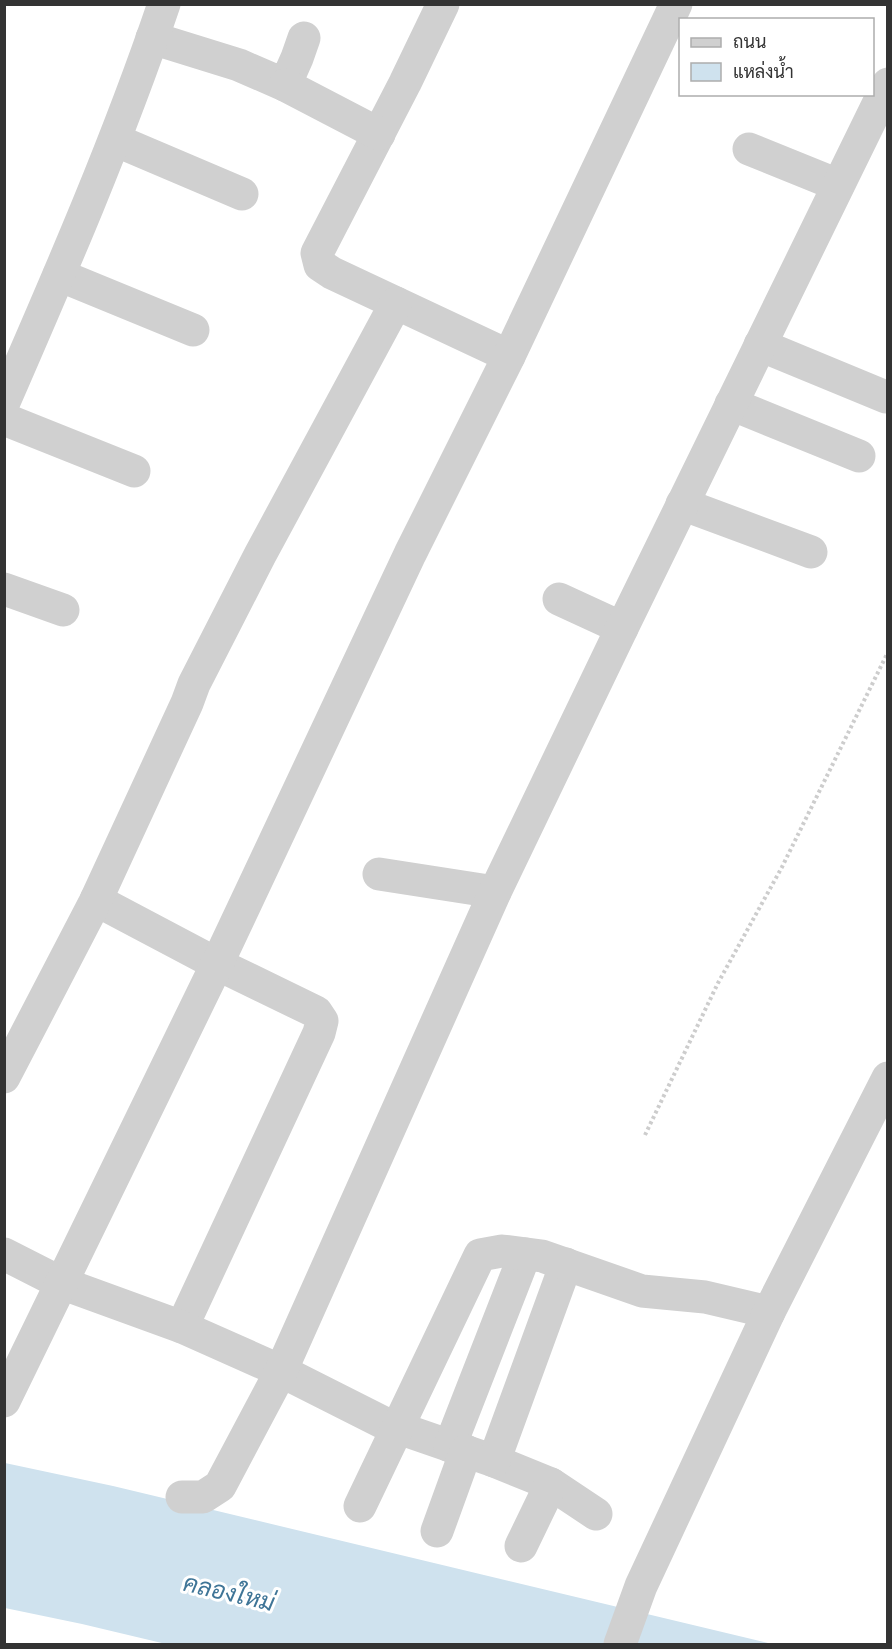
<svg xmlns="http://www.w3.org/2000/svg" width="892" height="1649" viewBox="0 0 892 1649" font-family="'Exo 2',Sarabun,sans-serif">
	<rect width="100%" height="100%" fill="#fff"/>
	<!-- water -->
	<polygon fill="#cfe2ee" points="5,1463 113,1486 772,1644 166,1644 82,1624 5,1608"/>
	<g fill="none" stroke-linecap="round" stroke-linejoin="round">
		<!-- path -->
		<polyline stroke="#cdcdcd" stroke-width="4" stroke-dasharray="3 3" stroke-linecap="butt" points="645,1135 718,983 782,867 888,652"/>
		<!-- minor -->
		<g stroke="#d0d0d0" stroke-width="33">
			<polyline points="443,4 405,83 317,253 320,265 332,273 509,356"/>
			<polyline points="152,38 239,65 285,85 297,58 304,38"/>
			<polyline points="285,85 379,134"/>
			<polyline points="115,140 242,194"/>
			<polyline points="749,149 838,185"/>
			<polyline points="59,275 193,330"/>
			<polyline points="760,345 886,397"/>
			<path d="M4,402C61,271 118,140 164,4"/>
			<polyline points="731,404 859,456"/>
			<polyline points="4,419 134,471"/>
			<polyline points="682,504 811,552"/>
			<polyline points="4,589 63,610"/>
			<polyline points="559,599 622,628"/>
			<polyline points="379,874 495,892"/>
			<polyline points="96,900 217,964 316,1012 322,1021 319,1033 182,1327"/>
			<polyline points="4,1077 96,900 187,703 194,684 260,555 396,303"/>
			<polyline points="4,1254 61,1283 182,1327 281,1371 384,1423 494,1461 551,1484 596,1514"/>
			<polyline points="4,1401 217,964 410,554 509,356 676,4"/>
			<polyline points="450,1446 525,1254"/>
			<polyline points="494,1461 566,1264"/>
			<polyline points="182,1497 203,1497 220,1486 281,1371 495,892 622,628 888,84"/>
			<polyline points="360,1506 480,1255 502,1251 542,1256 642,1291 705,1297 769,1312"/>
			<polyline points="437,1531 466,1451"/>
			<polyline points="521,1546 551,1484"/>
			<polyline points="620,1644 641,1586 769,1312 888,1078"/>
		</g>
	</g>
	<g text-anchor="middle" stroke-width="6" stroke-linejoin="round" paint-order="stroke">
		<!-- water labels -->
		<g font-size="24" font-style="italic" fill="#3f7597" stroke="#fff">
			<text transform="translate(229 1593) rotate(13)" y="8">คลองใหม่</text>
		</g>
	</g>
	<!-- border -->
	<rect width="892" height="1649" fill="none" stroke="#333333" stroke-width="12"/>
	<!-- legend -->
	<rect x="679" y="18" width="195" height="78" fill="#ffffff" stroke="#adadad" stroke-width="1.5"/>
	<rect x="691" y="38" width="30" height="9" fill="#d0d0d0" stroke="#adadad" stroke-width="1.5"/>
	<text x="733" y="48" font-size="18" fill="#333333">ถนน</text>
	<rect x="691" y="63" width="30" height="18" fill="#cfe2ee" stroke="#adadad" stroke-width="1.5"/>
	<text x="733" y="78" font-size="18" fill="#333333">แหล่งน้ำ</text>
</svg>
